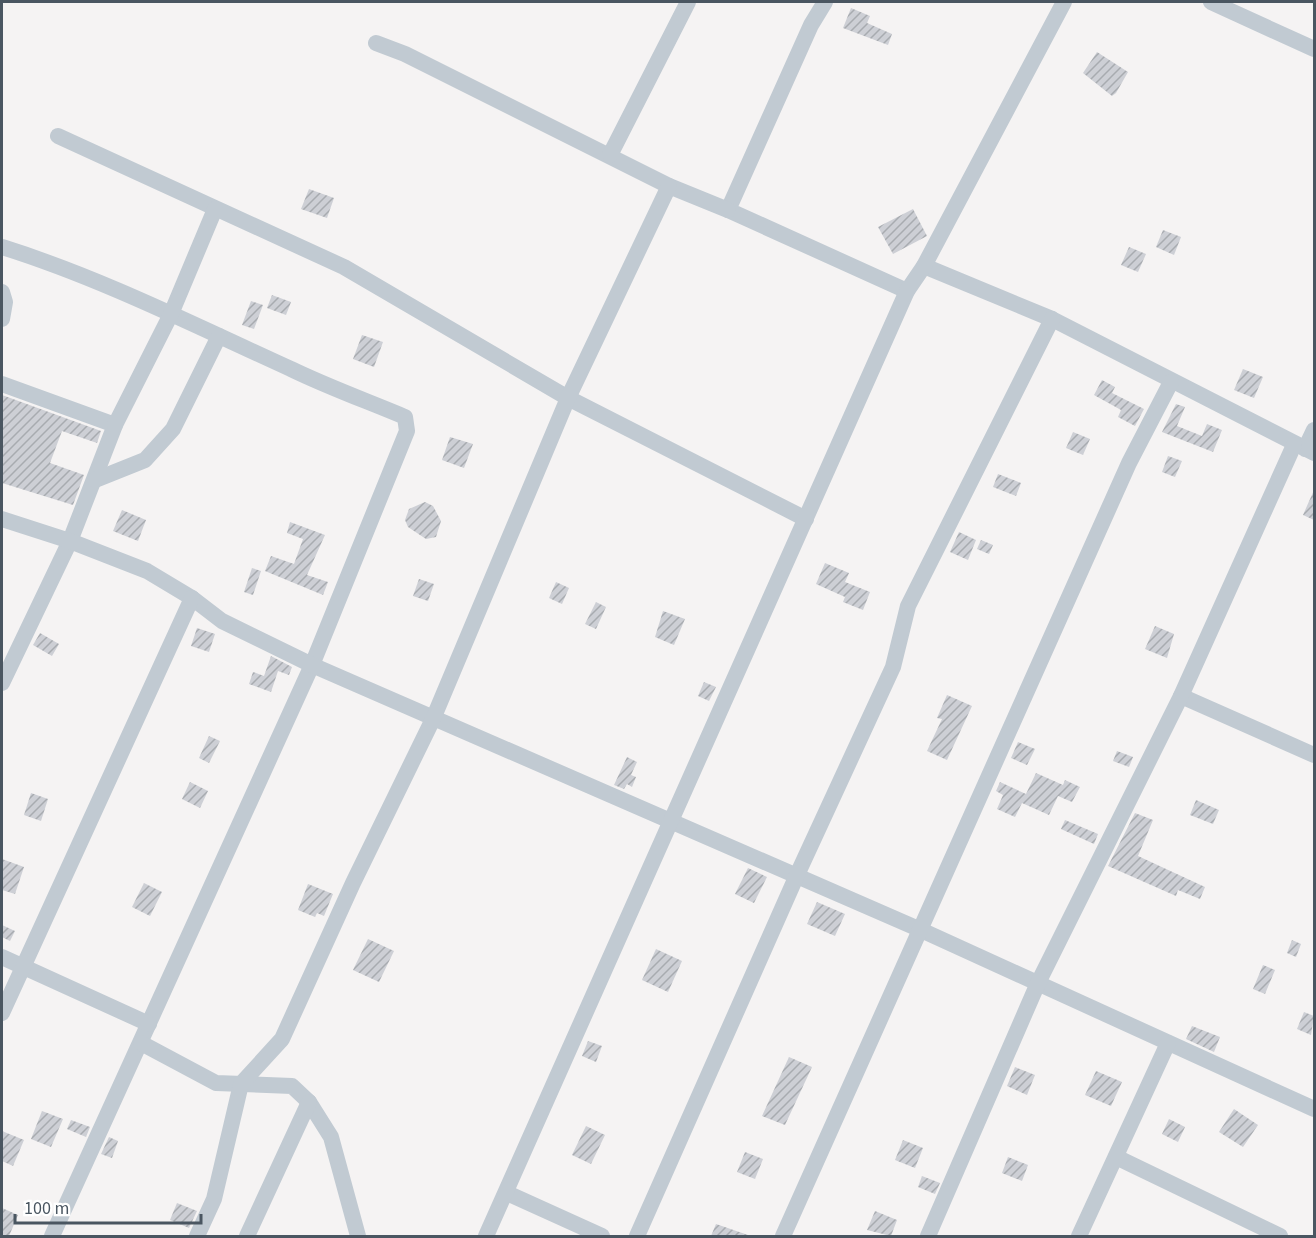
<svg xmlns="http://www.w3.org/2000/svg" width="1316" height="1238" viewBox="0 0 1316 1238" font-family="'Source Sans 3',sans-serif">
	<defs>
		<pattern id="building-hatch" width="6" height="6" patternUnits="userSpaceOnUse" patternTransform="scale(1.5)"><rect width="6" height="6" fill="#cdcfd5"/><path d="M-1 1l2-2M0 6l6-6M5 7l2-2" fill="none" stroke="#a8abb0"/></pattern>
	</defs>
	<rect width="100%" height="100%" fill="#f5f3f3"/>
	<!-- building -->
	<g fill="url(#building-hatch)">
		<polygon points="851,8 870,16 867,23 892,34 888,45 843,28"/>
		<polygon points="1097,52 1128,72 1116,93 1112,96 1083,73"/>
		<polygon points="309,189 334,198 327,218 301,209"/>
		<polygon points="913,209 927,236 893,254 878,227"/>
		<polygon points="1163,230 1181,237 1174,255 1156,247"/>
		<polygon points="1129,247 1146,254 1138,272 1121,265"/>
		<polygon points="272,295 291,302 286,315 267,308"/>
		<polygon points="251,301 263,305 254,329 242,325"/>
		<polygon points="362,335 383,342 374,367 353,359"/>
		<polygon points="1243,369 1263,377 1254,398 1234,390"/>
		<polygon points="1102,380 1115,387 1112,393 1144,409 1135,426 1118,417 1121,410 1094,395"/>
		<polygon points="2,395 101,431 97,443 62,431 50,463 84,475 73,505 2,483"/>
		<polygon points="1176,404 1185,407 1177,426 1202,436 1207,424 1222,430 1213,452 1162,432"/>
		<polygon points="1073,432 1090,439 1083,455 1066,448"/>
		<polygon points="450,437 473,444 464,468 442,460"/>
		<polygon points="1168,456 1182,461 1175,477 1162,472"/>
		<polygon points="998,474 1021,483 1016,496 993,487"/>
		<polygon points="1314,490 1314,520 1303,515"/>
		<polygon points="425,502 433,506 441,521 436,537 426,539 408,527 405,520 409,509"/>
		<polygon points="122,510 146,520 138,541 113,531"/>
		<polygon points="290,522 325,535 307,575 328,582 323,595 265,571 271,556 294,564 303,539 287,533"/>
		<polygon points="959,532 976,540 968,560 950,552"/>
		<polygon points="981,540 993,545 989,554 977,549"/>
		<polygon points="825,563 849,573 845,582 870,592 863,610 843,602 845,597 816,584"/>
		<polygon points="252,568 261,571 253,595 244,592"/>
		<polygon points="419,579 434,584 428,601 413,596"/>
		<polygon points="556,582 569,588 562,604 549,598"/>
		<polygon points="596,602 606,607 596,629 585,624"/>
		<polygon points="663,611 685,619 674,645 655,637"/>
		<polygon points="1155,626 1174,634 1167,658 1145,649"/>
		<polygon points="197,628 215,634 209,652 191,646"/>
		<polygon points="40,633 59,644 52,656 33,645"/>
		<polygon points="271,656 292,667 289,675 278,671 271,692 249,684 253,672 264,676"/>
		<polygon points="704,682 716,687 709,701 698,696"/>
		<polygon points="947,695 972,706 947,760 927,751 942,719 937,718"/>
		<polygon points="209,736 220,741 209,763 199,758"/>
		<polygon points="1018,742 1035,749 1027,765 1011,758"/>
		<polygon points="1117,751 1133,757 1129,767 1113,761"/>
		<polygon points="627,757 637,762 631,775 636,777 632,787 627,784 624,789 614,785"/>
		<polygon points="1036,773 1063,785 1065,780 1080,787 1072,802 1058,796 1049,815 1022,803 1015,817 997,809 1003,795 996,791 1000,782 1026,794"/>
		<polygon points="190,782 208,791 200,808 182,799"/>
		<polygon points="31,793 48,799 41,821 24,815"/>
		<polygon points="1196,800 1219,810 1213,824 1190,815"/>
		<polygon points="1135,813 1153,820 1138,856 1205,887 1200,899 1178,890 1176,896 1108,866"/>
		<polygon points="1065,820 1098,834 1094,844 1061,829"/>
		<polygon points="2,859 24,867 15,894 2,890"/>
		<polygon points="748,868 767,877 754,903 735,894"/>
		<polygon points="144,883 162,892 150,916 132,907"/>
		<polygon points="308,884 333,894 324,916 317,913 315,917 298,910"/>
		<polygon points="817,902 845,914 835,936 807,924"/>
		<polygon points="2,925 15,931 10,941 2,937"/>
		<polygon points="368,939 394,951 379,982 353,970"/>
		<polygon points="1292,940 1301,944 1296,957 1287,953"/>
		<polygon points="656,949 682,961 668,992 642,980"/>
		<polygon points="1263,965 1275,970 1265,994 1253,989"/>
		<polygon points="1304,1012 1314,1016 1311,1035 1297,1029"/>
		<polygon points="1192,1026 1220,1037 1214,1052 1186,1039"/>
		<polygon points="588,1041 602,1046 596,1062 582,1056"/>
		<polygon points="789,1057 812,1067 785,1125 762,1116"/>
		<polygon points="1015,1067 1035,1075 1027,1095 1007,1086"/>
		<polygon points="1096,1071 1122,1082 1111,1106 1085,1095"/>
		<polygon points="1234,1109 1258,1125 1243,1147 1219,1132"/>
		<polygon points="42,1111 63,1119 51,1147 31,1139"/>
		<polygon points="1169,1119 1185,1127 1178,1142 1162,1134"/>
		<polygon points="71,1120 90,1127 86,1137 67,1129"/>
		<polygon points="586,1126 605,1135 591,1164 572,1155"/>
		<polygon points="2,1131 24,1140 13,1166 2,1161"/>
		<polygon points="109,1137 118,1141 112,1158 101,1154"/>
		<polygon points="903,1140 923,1148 915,1168 895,1160"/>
		<polygon points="745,1152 763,1159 755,1179 737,1172"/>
		<polygon points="1008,1157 1028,1165 1022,1181 1002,1173"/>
		<polygon points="922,1176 940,1183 935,1194 918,1187"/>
		<polygon points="177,1203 197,1211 189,1228 170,1220"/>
		<polygon points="2,1208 18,1215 9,1236 2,1236"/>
		<polygon points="875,1211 897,1220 891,1236 867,1230"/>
		<polygon points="716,1224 748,1235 747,1236 711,1236"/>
	</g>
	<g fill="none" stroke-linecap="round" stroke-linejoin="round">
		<!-- minor -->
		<g stroke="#c1cad2" stroke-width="16">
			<polyline points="825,2 811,25 728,210 907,291"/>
			<polyline points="1211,2 1314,49"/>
			<polyline points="376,43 405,54 669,186 728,210"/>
			<polyline points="58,136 344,267 568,398 806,519"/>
			<polyline points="610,155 688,2"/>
			<path d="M2,247C101,278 196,326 291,369C328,387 367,401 405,417L407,431L312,665L52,1236"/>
			<polyline points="924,266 1052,319 1314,453"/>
			<polyline points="2,292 5,302 2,319"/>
			<polyline points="2,384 115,425 70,541 2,683"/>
			<polyline points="115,425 171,314 215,209"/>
			<polyline points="1305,449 1314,430"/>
			<polyline points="95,480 145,460 173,429 219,336"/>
			<polyline points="2,519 70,541 147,571 192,598 222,621 312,665 921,930 1314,1109"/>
			<polyline points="1181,696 1314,755"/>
			<polyline points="2,957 149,1024"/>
			<polyline points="2,1013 192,598"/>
			<polyline points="141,1043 216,1083 292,1086 309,1102 331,1137 358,1236"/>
			<polyline points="1116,1157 1280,1236"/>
			<polyline points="507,1193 602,1236"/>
			<polyline points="197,1236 214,1199 241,1084 282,1039 353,883 433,719 568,398 669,186"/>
			<polyline points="247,1236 309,1102"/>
			<polyline points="486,1236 907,291 924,266 1064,2"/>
			<polyline points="637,1236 797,875 893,667 908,606 1052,319"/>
			<polyline points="783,1236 1129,463 1171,382"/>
			<polyline points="928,1236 1038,983 1181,696 1294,445"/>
			<polyline points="1079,1236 1168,1043"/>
		</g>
	</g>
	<!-- border -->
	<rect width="1316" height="1238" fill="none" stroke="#4a5661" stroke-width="6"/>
	<!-- scale -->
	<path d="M15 1214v9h186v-9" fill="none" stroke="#4a5661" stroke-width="3"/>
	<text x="24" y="1214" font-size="18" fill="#4a5661" stroke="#ffffff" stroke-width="4.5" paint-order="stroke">100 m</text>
</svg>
